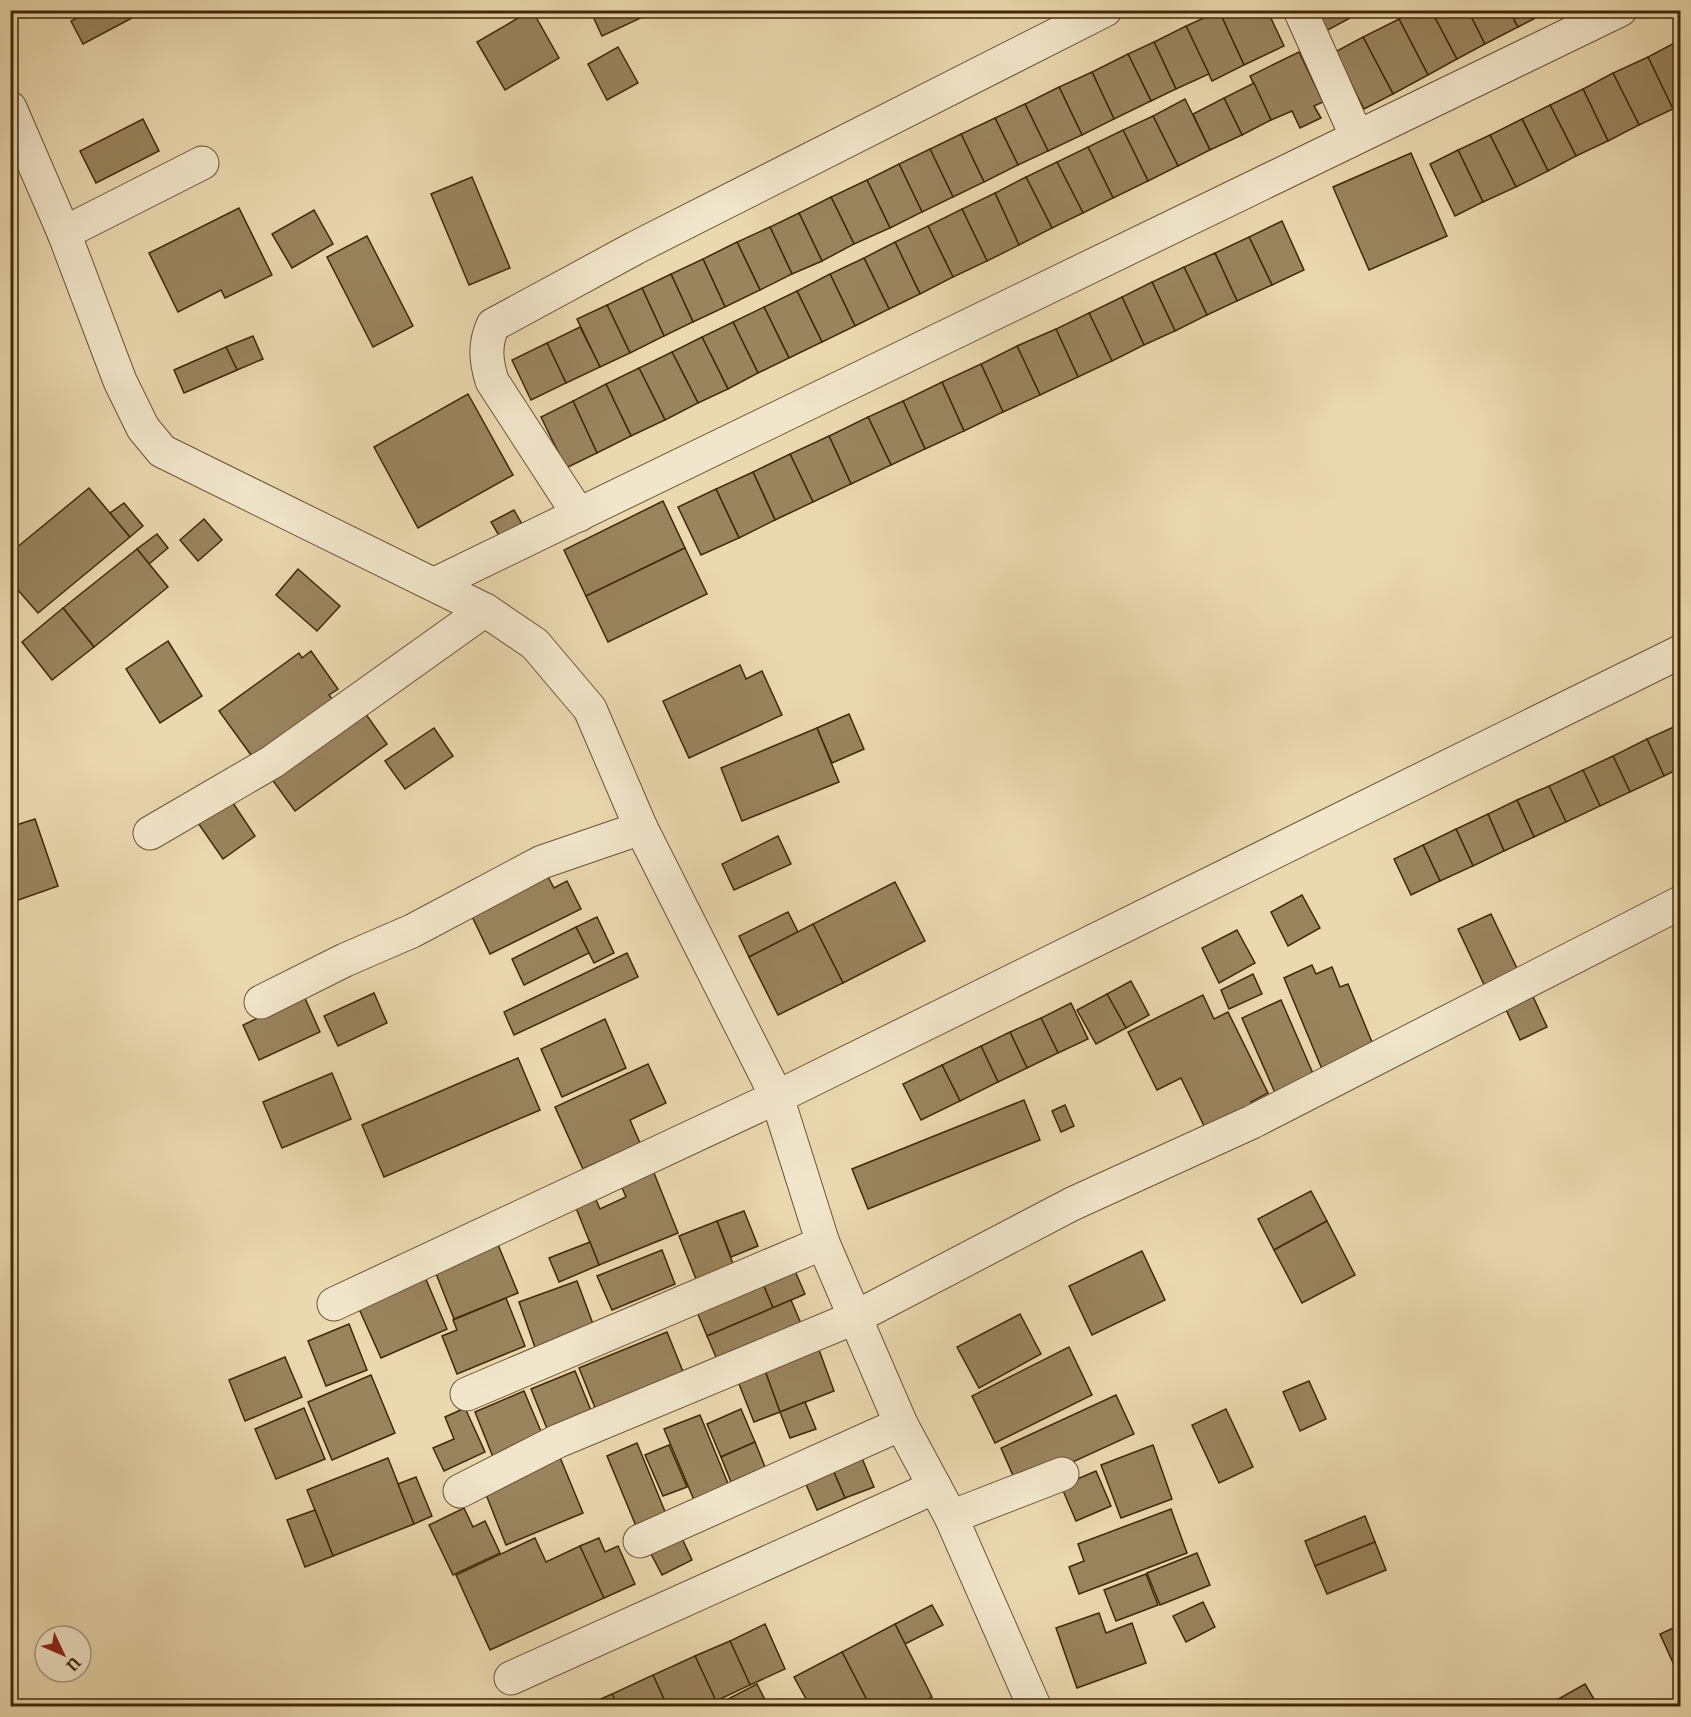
<svg xmlns="http://www.w3.org/2000/svg" width="1691" height="1717" viewBox="0 0 1691 1717" font-family="'IM FELL French Canon',serif">
	<rect width="100%" height="100%" fill="#ead8af"/>
	<filter id="stains"><feTurbulence type="fractalNoise" baseFrequency=".00333" numOctaves="4"/><feColorMatrix values="0 0 0 0 .2 0 0 0 0 .09 0 0 0 0 .02 0 0 0 .5 -.17"/></filter>
	<radialGradient id="worn" r=".72"><stop offset=".6" stop-color="#630" stop-opacity="0"/><stop offset="1" stop-color="#630" stop-opacity=".3"/></radialGradient>
	<!-- building -->
	<g fill="#99845e" stroke="#412807" stroke-width="1.5">
		<polygon points="76,10 147,10 83,44 71,21 79,17"/>
		<polygon points="532,10 559,58 505,90 477,42"/>
		<polygon points="590,10 642,10 645,16 602,36"/>
		<polygon points="1267,10 1284,46 1244,65 1219,11"/>
		<polygon points="1316,10 1348,10 1352,17 1326,31"/>
		<polygon points="1415,10 1431,10 1457,59 1428,75 1399,19"/>
		<polygon points="1431,10 1468,10 1485,44 1457,59"/>
		<polygon points="1468,10 1509,10 1518,27 1485,44"/>
		<polygon points="1509,10 1549,10 1549,11 1518,27"/>
		<polygon points="1219,11 1244,65 1212,81 1186,26"/>
		<polygon points="1399,19 1428,75 1393,94 1363,37"/>
		<polygon points="1186,26 1209,74 1176,89 1154,42"/>
		<polygon points="1363,37 1393,94 1364,109 1335,52"/>
		<polygon points="1680,40 1680,105 1673,109 1648,57"/>
		<polygon points="1154,42 1176,89 1151,101 1128,54"/>
		<polygon points="618,47 638,83 607,100 588,64"/>
		<polygon points="1299,52 1323,102 1314,106 1321,118 1300,128 1292,111 1271,120 1250,76"/>
		<polygon points="1128,54 1151,101 1114,119 1092,72"/>
		<polygon points="1648,57 1673,109 1639,125 1613,73"/>
		<polygon points="1092,72 1114,119 1082,135 1059,87"/>
		<polygon points="1613,73 1639,125 1608,141 1583,89"/>
		<polygon points="1254,83 1271,120 1242,135 1224,98"/>
		<polygon points="1059,87 1082,135 1048,151 1025,104"/>
		<polygon points="1583,89 1608,141 1576,156 1550,105"/>
		<polygon points="1224,98 1242,135 1210,150 1193,114"/>
		<polygon points="1185,99 1210,150 1178,166 1153,116"/>
		<polygon points="1025,104 1048,151 1018,165 995,118"/>
		<polygon points="1550,105 1576,156 1548,171 1522,119"/>
		<polygon points="1153,116 1178,166 1148,181 1123,130"/>
		<polygon points="995,118 1018,165 984,182 961,134"/>
		<polygon points="143,119 159,151 96,183 80,151"/>
		<polygon points="1522,119 1548,171 1516,187 1490,135"/>
		<polygon points="1123,130 1148,181 1113,198 1088,147"/>
		<polygon points="961,134 984,182 953,197 930,149"/>
		<polygon points="1490,135 1516,187 1483,202 1458,150"/>
		<polygon points="1088,147 1113,198 1083,213 1057,162"/>
		<polygon points="930,149 953,197 922,212 899,164"/>
		<polygon points="1458,150 1483,202 1455,216 1430,164"/>
		<polygon points="1411,153 1447,236 1369,270 1333,187"/>
		<polygon points="1057,162 1083,213 1052,228 1026,177"/>
		<polygon points="899,164 922,212 890,228 867,180"/>
		<polygon points="472,177 510,268 469,285 431,194"/>
		<polygon points="1026,177 1052,228 1019,245 995,193"/>
		<polygon points="867,180 890,228 854,244 831,197"/>
		<polygon points="995,193 1019,245 987,261 962,209"/>
		<polygon points="831,197 854,244 822,261 799,213"/>
		<polygon points="239,208 272,275 225,298 221,290 178,312 149,253"/>
		<polygon points="962,209 987,261 953,277 928,226"/>
		<polygon points="314,210 333,244 292,268 272,234"/>
		<polygon points="799,213 822,261 792,274 770,227"/>
		<polygon points="1282,221 1304,270 1272,285 1249,237"/>
		<polygon points="928,226 953,277 920,294 895,242"/>
		<polygon points="770,227 792,274 760,290 737,242"/>
		<polygon points="367,236 413,326 373,347 327,257"/>
		<polygon points="1249,237 1272,285 1237,301 1215,253"/>
		<polygon points="737,242 760,290 725,307 703,259"/>
		<polygon points="895,242 920,294 889,309 864,258"/>
		<polygon points="1215,253 1237,301 1207,315 1184,267"/>
		<polygon points="864,258 889,309 855,326 830,274"/>
		<polygon points="703,259 725,307 693,322 671,274"/>
		<polygon points="1184,267 1207,315 1175,331 1152,282"/>
		<polygon points="671,274 693,322 664,336 642,288"/>
		<polygon points="830,274 855,326 822,342 797,291"/>
		<polygon points="1152,282 1175,331 1144,345 1122,297"/>
		<polygon points="642,288 664,336 630,353 607,305"/>
		<polygon points="797,291 822,342 789,358 764,307"/>
		<polygon points="1122,297 1144,345 1112,361 1089,313"/>
		<polygon points="607,305 630,353 600,367 577,319"/>
		<polygon points="764,307 789,358 758,373 733,322"/>
		<polygon points="1089,313 1112,361 1078,377 1056,329"/>
		<polygon points="733,322 758,373 728,389 702,337"/>
		<polygon points="580,327 600,367 566,383 547,343"/>
		<polygon points="1056,329 1078,377 1040,395 1017,346"/>
		<polygon points="253,336 263,359 237,370 226,347"/>
		<polygon points="702,337 728,389 698,403 672,352"/>
		<polygon points="547,343 566,383 531,400 512,360"/>
		<polygon points="1017,346 1040,395 1003,412 981,364"/>
		<polygon points="226,347 237,370 184,393 174,370"/>
		<polygon points="672,352 698,403 665,420 639,368"/>
		<polygon points="981,364 1003,412 964,431 942,382"/>
		<polygon points="639,368 665,420 631,436 606,384"/>
		<polygon points="942,382 964,431 925,449 903,401"/>
		<polygon points="606,384 631,436 597,453 573,401"/>
		<polygon points="468,394 513,475 418,528 374,447"/>
		<polygon points="573,401 597,453 566,468 541,417"/>
		<polygon points="903,401 925,449 891,465 868,417"/>
		<polygon points="868,417 891,465 851,484 829,436"/>
		<polygon points="829,436 851,484 813,502 790,454"/>
		<polygon points="790,454 813,502 775,520 753,472"/>
		<polygon points="753,472 775,520 739,538 716,489"/>
		<polygon points="89,488 130,537 38,613 10,581 10,553"/>
		<polygon points="716,489 739,538 701,555 678,507"/>
		<polygon points="663,501 685,548 586,596 564,550"/>
		<polygon points="124,503 143,526 130,537 110,513"/>
		<polygon points="514,510 526,531 504,544 491,522"/>
		<polygon points="204,519 222,540 198,561 180,540"/>
		<polygon points="157,534 168,548 149,564 137,549"/>
		<polygon points="685,548 707,594 608,642 586,596"/>
		<polygon points="137,549 168,587 94,647 63,608"/>
		<polygon points="298,569 340,606 317,631 276,595"/>
		<polygon points="63,608 94,647 52,680 22,642"/>
		<polygon points="168,641 202,696 160,723 126,669"/>
		<polygon points="311,651 338,689 329,695 339,708 259,766 219,711 299,653 302,658"/>
		<polygon points="740,665 746,679 762,671 782,715 689,758 663,701"/>
		<polygon points="363,710 387,744 295,811 271,778"/>
		<polygon points="849,714 864,749 832,763 817,728"/>
		<polygon points="1678,725 1680,730 1680,768 1664,776 1647,739"/>
		<polygon points="434,728 453,756 405,789 385,761"/>
		<polygon points="817,728 839,782 742,821 721,768"/>
		<polygon points="1647,739 1664,776 1630,792 1613,756"/>
		<polygon points="1613,756 1630,792 1600,806 1583,770"/>
		<polygon points="1583,770 1600,806 1566,822 1549,786"/>
		<polygon points="1549,786 1566,822 1534,837 1517,800"/>
		<polygon points="231,800 255,836 223,859 198,823"/>
		<polygon points="1517,800 1534,837 1504,851 1488,814"/>
		<polygon points="1488,814 1504,851 1473,866 1456,829"/>
		<polygon points="35,819 58,886 10,903 10,827"/>
		<polygon points="1456,829 1473,866 1440,881 1423,845"/>
		<polygon points="778,836 791,864 734,890 722,864"/>
		<polygon points="1423,845 1440,881 1411,895 1394,859"/>
		<polygon points="546,873 554,888 567,881 581,909 490,954 469,910"/>
		<polygon points="895,882 925,941 843,983 813,924"/>
		<polygon points="1302,895 1320,928 1288,946 1271,912"/>
		<polygon points="788,912 798,932 749,957 739,936"/>
		<polygon points="1491,914 1521,977 1488,993 1458,929"/>
		<polygon points="597,917 614,953 594,963 576,927"/>
		<polygon points="813,924 843,983 778,1015 749,957"/>
		<polygon points="576,927 589,953 524,985 512,959"/>
		<polygon points="1237,930 1255,963 1219,983 1202,948"/>
		<polygon points="627,953 638,977 514,1035 504,1012"/>
		<polygon points="1312,965 1316,974 1332,967 1340,987 1348,984 1374,1047 1322,1069 1284,978"/>
		<polygon points="1253,974 1262,994 1229,1009 1221,990"/>
		<polygon points="1131,981 1149,1015 1126,1028 1107,994"/>
		<polygon points="1530,990 1547,1027 1520,1040 1503,1003"/>
		<polygon points="374,993 387,1023 338,1046 324,1016"/>
		<polygon points="1107,994 1126,1028 1096,1044 1077,1010"/>
		<polygon points="1203,995 1214,1019 1228,1012 1268,1093 1251,1102 1255,1109 1207,1132 1181,1078 1157,1090 1128,1032"/>
		<polygon points="304,996 320,1032 259,1060 243,1025"/>
		<polygon points="1281,1000 1315,1078 1276,1095 1242,1018"/>
		<polygon points="1071,1003 1088,1039 1058,1053 1041,1018"/>
		<polygon points="1041,1018 1058,1053 1027,1068 1010,1032"/>
		<polygon points="605,1019 626,1068 562,1097 541,1049"/>
		<polygon points="1010,1032 1027,1068 998,1082 981,1046"/>
		<polygon points="981,1046 998,1082 960,1101 942,1065"/>
		<polygon points="518,1058 540,1110 384,1177 362,1125"/>
		<polygon points="648,1064 666,1103 630,1120 640,1143 583,1169 555,1107"/>
		<polygon points="942,1065 960,1101 921,1120 903,1084"/>
		<polygon points="332,1073 351,1119 282,1148 263,1102"/>
		<polygon points="1024,1100 1040,1140 868,1209 852,1169"/>
		<polygon points="1065,1105 1074,1126 1061,1132 1052,1111"/>
		<polygon points="652,1168 678,1233 599,1265 574,1203 594,1195 600,1209 626,1197 619,1181"/>
		<polygon points="1311,1191 1327,1221 1274,1250 1258,1219"/>
		<polygon points="744,1211 758,1246 731,1257 717,1221"/>
		<polygon points="717,1221 735,1269 698,1284 679,1236"/>
		<polygon points="1327,1221 1355,1275 1302,1303 1274,1250"/>
		<polygon points="494,1235 518,1293 454,1319 431,1261"/>
		<polygon points="590,1242 599,1265 559,1282 549,1258"/>
		<polygon points="662,1250 675,1284 612,1310 597,1276"/>
		<polygon points="1142,1251 1165,1300 1092,1335 1069,1286"/>
		<polygon points="422,1270 447,1329 381,1358 355,1300"/>
		<polygon points="795,1271 805,1294 773,1308 763,1284"/>
		<polygon points="577,1281 596,1332 537,1353 519,1302"/>
		<polygon points="763,1284 773,1308 707,1336 697,1312"/>
		<polygon points="506,1298 525,1346 457,1374 442,1336 457,1330 453,1320"/>
		<polygon points="791,1300 805,1333 721,1369 707,1336"/>
		<polygon points="1020,1314 1041,1354 979,1388 957,1347"/>
		<polygon points="349,1324 367,1370 326,1386 308,1341"/>
		<polygon points="667,1332 686,1379 598,1415 579,1368"/>
		<polygon points="818,1347 834,1391 780,1412 764,1368"/>
		<polygon points="1069,1347 1092,1395 995,1443 972,1396"/>
		<polygon points="285,1357 302,1397 245,1421 229,1380"/>
		<polygon points="764,1368 780,1412 754,1422 737,1379"/>
		<polygon points="575,1371 594,1418 550,1436 531,1389"/>
		<polygon points="371,1375 395,1433 332,1460 308,1402"/>
		<polygon points="1309,1381 1326,1419 1300,1431 1283,1392"/>
		<polygon points="524,1391 545,1441 495,1462 475,1412"/>
		<polygon points="1116,1395 1134,1434 1018,1487 1001,1448"/>
		<polygon points="805,1402 816,1429 790,1438 780,1412"/>
		<polygon points="304,1408 325,1459 276,1479 255,1429"/>
		<polygon points="465,1408 485,1452 444,1471 433,1448 454,1439 445,1417"/>
		<polygon points="741,1409 755,1442 721,1457 707,1424"/>
		<polygon points="1226,1409 1253,1467 1219,1483 1192,1425"/>
		<polygon points="700,1415 729,1486 694,1500 664,1429"/>
		<polygon points="755,1442 765,1467 731,1482 721,1457"/>
		<polygon points="637,1443 666,1514 636,1526 607,1456"/>
		<polygon points="669,1445 687,1487 663,1496 645,1455"/>
		<polygon points="1153,1445 1172,1499 1121,1518 1101,1465"/>
		<polygon points="859,1451 874,1487 845,1498 830,1463"/>
		<polygon points="559,1455 583,1513 506,1545 483,1487"/>
		<polygon points="388,1458 414,1524 333,1556 307,1490"/>
		<polygon points="830,1463 845,1498 817,1510 802,1475"/>
		<polygon points="1096,1471 1111,1506 1076,1521 1061,1486"/>
		<polygon points="416,1477 432,1516 414,1524 398,1484"/>
		<polygon points="464,1508 473,1527 485,1521 500,1553 453,1575 429,1525"/>
		<polygon points="1171,1509 1187,1553 1079,1594 1069,1567 1084,1561 1078,1544"/>
		<polygon points="315,1510 333,1556 305,1567 287,1520"/>
		<polygon points="1365,1516 1375,1542 1315,1566 1305,1541"/>
		<polygon points="680,1534 692,1560 662,1575 649,1550"/>
		<polygon points="535,1538 546,1562 580,1546 604,1598 490,1650 456,1575"/>
		<polygon points="599,1538 605,1552 618,1546 635,1584 604,1598 580,1546"/>
		<polygon points="1375,1542 1386,1570 1327,1594 1315,1566"/>
		<polygon points="1197,1553 1210,1585 1160,1605 1147,1573"/>
		<polygon points="1146,1574 1158,1605 1116,1621 1104,1590"/>
		<polygon points="1203,1602 1215,1627 1186,1642 1173,1616"/>
		<polygon points="932,1605 943,1625 905,1644 895,1624"/>
		<polygon points="1099,1613 1106,1633 1132,1623 1146,1663 1077,1688 1056,1628"/>
		<polygon points="765,1624 785,1669 750,1685 730,1641"/>
		<polygon points="895,1624 932,1697 915,1706 870,1706 842,1652"/>
		<polygon points="1680,1625 1680,1678 1660,1634"/>
		<polygon points="730,1641 750,1685 716,1701 695,1656"/>
		<polygon points="842,1652 870,1706 810,1706 794,1677"/>
		<polygon points="695,1656 716,1701 703,1706 667,1706 653,1675"/>
		<polygon points="653,1675 667,1706 618,1706 612,1694"/>
		<polygon points="757,1684 768,1706 732,1706 728,1699"/>
		<polygon points="1585,1684 1598,1706 1546,1706"/>
		<polygon points="612,1694 618,1706 585,1706"/>
	</g>
	<g fill="none" stroke-linecap="round" stroke-linejoin="round">
		<!-- minor casing -->
		<g stroke="#6b5431" stroke-width="35">
			<g id="minor">
				<polyline points="1300,10 1357,137"/>
				<polyline points="10,108 64,233 120,381 143,428 162,451 485,610 535,644 590,709 641,828 777,1097 823,1243 901,1424 951,1517 1034,1706"/>
				<polyline points="64,233 202,163"/>
				<path d="M579,515L492,381C486,361 484,345 493,325L635,248L1105,10"/>
				<polyline points="435,584 1620,10"/>
				<polyline points="150,833 272,762 485,610"/>
				<polyline points="261,1002 345,960 412,931 542,862 641,828"/>
				<polyline points="334,1304 777,1097 1680,652"/>
				<polyline points="467,1394 823,1243"/>
				<polyline points="460,1491 558,1441 856,1317 1072,1204 1252,1122 1680,903"/>
				<polyline points="951,1517 1062,1474"/>
				<polyline points="640,1541 901,1424"/>
				<polyline points="511,1678 935,1487"/>
			</g>
		</g>
		<!-- minor -->
		<use href="#minor" stroke="#f1e6cb" stroke-width="33"/>
	</g>
	<!-- margin -->
	<rect width="1691" height="1717" fill="none" stroke="#ead8af" stroke-width="36"/>
	<rect x="12" y="12" width="1667" height="1693" fill="none" stroke="#412807" stroke-width="3"/>
	<rect x="18" y="18" width="1655" height="1681" fill="none" stroke="#412807" stroke-width="1.5"/>
	<!-- north arrow -->
	<g transform="translate(63 1654) rotate(134)"><circle r="28" fill="#f1e6cb" stroke="#ab9a7d" stroke-width="1.5"/>
	<path d="M0-4.5L10 22L0 15L-10 22Z" fill="#8f2418"/>
	<text y="-9" font-size="16" font-weight="bold" text-anchor="middle" fill="#412807">U</text>
	</g>
	<rect width="100%" height="100%" filter="url(#stains)"/>
	<rect width="100%" height="100%" fill="url(#worn)"/>
</svg>
